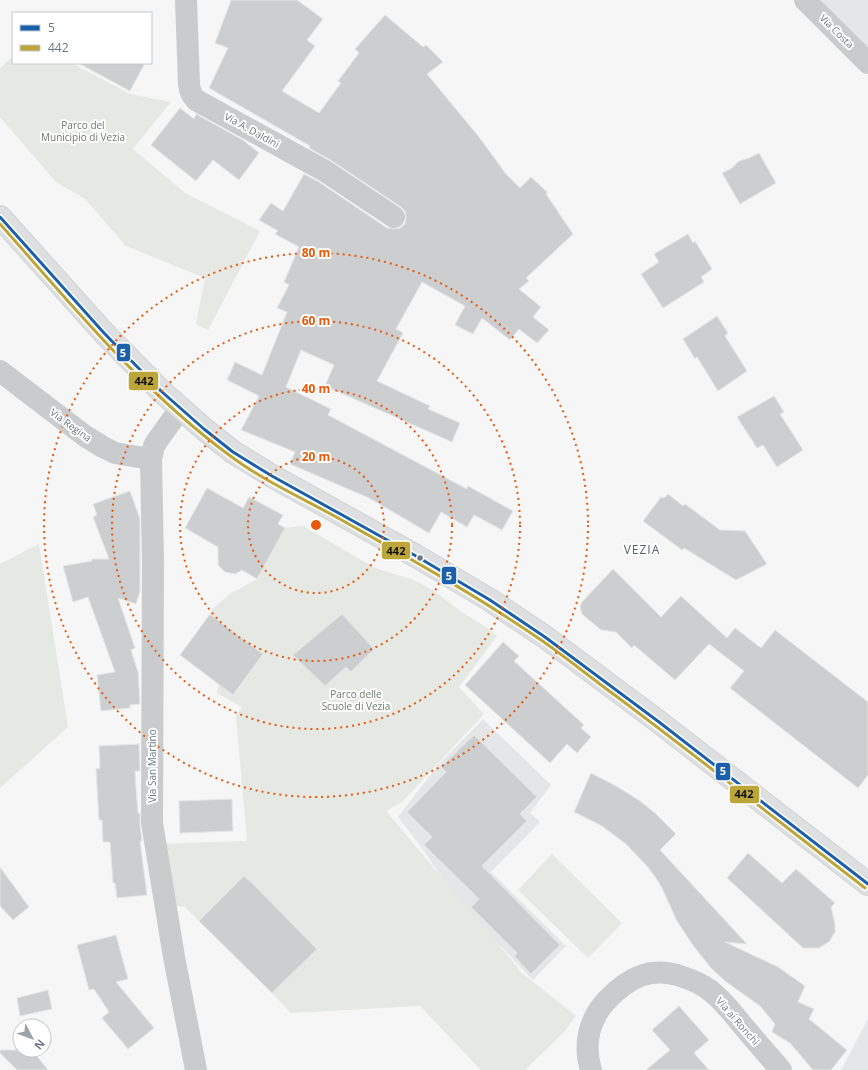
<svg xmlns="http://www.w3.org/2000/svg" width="868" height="1070" viewBox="0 0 868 1070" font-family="'Open Sans',sans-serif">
	<rect width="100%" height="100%" fill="#f6f6f6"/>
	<!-- built -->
	<g fill="#e5e6e7">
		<polygon points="821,0 868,0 868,49"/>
		<polygon points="483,719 551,785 530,813 540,822 491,872 566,946 533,980 462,907 419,844 398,817 438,765"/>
		<polygon points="868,1019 868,1070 841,1070"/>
	</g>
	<!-- green -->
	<g fill="#e6e8e4">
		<polygon points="13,56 13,63 72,63 130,94 171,102 133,149 185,193 260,231 208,330 196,324 205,278 126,246 85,199 56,182 0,117 0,68"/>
		<polygon points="303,526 375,568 414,580 433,590 460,611 486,627 497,636 459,687 484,714 402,802 386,811 518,968 517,969 576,1016 563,1033 525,1070 481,1070 420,1006 291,1013 272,993 317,948 253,884 244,876 199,921 185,907 165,904 155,844 247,841 236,716 242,707 217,693 219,684 234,695 263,654 210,614 212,609 230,594 257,579 285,528"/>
		<polygon points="39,544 68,727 0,788 0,564"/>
		<polygon points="552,854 622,923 588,958 518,890"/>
	</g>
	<!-- building -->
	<g fill="#cdcecf" stroke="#e6e6e6">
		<polygon points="231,0 297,0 323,19 307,40 315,46 282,91 319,113 341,83 338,81 359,53 355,49 385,15 423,47 426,45 443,62 427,74 479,137 506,174 520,188 531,177 547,192 546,194 573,234 526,278 529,281 519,289 541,307 533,317 549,330 537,343 519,329 510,340 482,318 473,334 455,325 465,306 422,282 396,329 403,333 377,381 430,406 428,409 460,423 452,442 325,386 334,365 301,350 286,387 331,409 328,415 467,489 468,486 513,511 502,530 474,515 467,527 441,512 429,533 369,498 290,464 295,452 241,430 259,396 227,380 235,362 262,375 287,312 277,308 289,285 284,282 299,247 275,234 278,231 259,220 271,203 283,211 304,174 319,182 387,228 394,229 400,228 405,224 406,217 405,211 401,207 332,161 309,148 310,146 209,88 228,48 215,43"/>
		<polygon points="78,63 145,63 130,91"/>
		<polygon points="180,108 194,119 196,114 243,140 259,153 239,180 213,160 196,181 151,145"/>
		<polygon points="759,153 776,183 740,204 722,173 732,168 739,161 749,158"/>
		<polygon points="688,234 693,243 695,241 712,269 701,277 704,282 663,308 641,274 659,262 654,254"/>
		<polygon points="717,316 728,333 725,336 747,371 718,391 697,357 695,359 683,339"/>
		<polygon points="774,396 784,412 780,414 803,450 777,467 763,445 757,448 737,417"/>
		<polygon points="207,488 243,508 249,497 283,515 278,524 285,528 257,579 242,570 235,574 225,572 218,565 218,547 185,528"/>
		<polygon points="130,491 140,519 140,591 136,604 118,598 135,648 131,650 138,672 140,704 130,705 130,708 101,711 97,675 115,672 88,597 73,602 63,566 92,561 92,559 109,559 93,517 97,515 93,504"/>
		<polygon points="668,494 683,506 685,504 720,530 745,531 767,564 736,580 684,548 682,550 643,521 661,497 664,498"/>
		<polygon points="613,569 661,617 681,596 727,638 735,628 761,648 775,630 868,702 868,775 858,788 730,688 744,671 709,644 675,680 634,645 632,648 616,632 601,630 582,614 580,606 582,602"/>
		<polygon points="210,614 263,654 233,695 180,655"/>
		<polygon points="342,614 374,649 351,672 346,667 325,686 293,655"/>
		<polygon points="503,642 519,656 514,661 584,725 581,728 591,737 577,753 567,744 550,763 465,685"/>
		<polygon points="474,735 537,797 520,814 527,821 482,866 560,945 531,974 514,956 517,953 471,907 479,899 424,845 432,837 407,812 446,772 441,767"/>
		<polygon points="139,744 140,771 135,771 136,789 138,813 140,813 140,825 142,841 140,841 147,895 117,898 115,883 113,883 110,842 103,842 102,820 99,820 96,769 100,768 99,746"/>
		<polygon points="591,773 616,786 640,801 656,814 676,834 660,850 747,944 725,942 778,967 805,986 798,1002 814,1009 809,1019 847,1050 831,1070 813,1070 790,1043 772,1032 775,1024 760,1006 725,981 711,968 692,944 675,918 676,919 662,888 656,878 647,866 626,844 602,826 574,812"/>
		<polygon points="232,799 233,831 180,833 179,801"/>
		<polygon points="748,853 782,883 796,869 835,903 831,907 835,924 835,932 829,942 819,948 803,948 727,878"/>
		<polygon points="0,867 29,907 13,920 0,906"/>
		<polygon points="244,876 253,884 317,949 272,993 199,921"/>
		<polygon points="116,935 128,979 116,982 154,1028 128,1049 102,1018 109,1012 94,989 89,990 77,945"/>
		<polygon points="48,990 52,1009 20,1016 17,998"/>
		<polygon points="679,1006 709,1040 694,1053 709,1070 646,1070 670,1050 652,1030"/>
		<polygon points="0,1050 32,1050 48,1070 17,1070 0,1053"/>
	</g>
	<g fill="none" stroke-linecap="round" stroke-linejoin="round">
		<!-- primary casing -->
		<g stroke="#d2d3d4" stroke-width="24">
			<polyline id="primary" points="0,217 104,333 161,391 204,429 233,452 272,476 416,556 490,600 545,637 659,722 868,884"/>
		</g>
		<!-- minor -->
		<g stroke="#c9cbcc" stroke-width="22">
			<path d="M186,0L189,84C190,91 191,95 196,100L325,171L394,217"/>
			<polyline points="805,0 868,63"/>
			<polyline points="0,371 85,436 103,447 115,453 126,455 151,459"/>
			<polyline points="180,409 157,441 154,446 151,459 153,561 152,823 174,957 196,1070"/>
			<path d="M591,1070C583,1045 589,1019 607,1000C630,976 652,966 683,977C692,980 700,983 708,989C720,997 730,1010 739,1021C753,1038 767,1054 781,1070"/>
		</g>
		<!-- primary -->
		<use href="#primary" stroke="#dedfe0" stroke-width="22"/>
		<!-- bus-1 casing -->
		<g stroke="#fff" stroke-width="6">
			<polyline id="bus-1" points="0,217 104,333 161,391 204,429 233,452 272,476 416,556 490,600 545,637 659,722 868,884"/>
		</g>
		<!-- bus-2 casing -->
		<g stroke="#fff" stroke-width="6">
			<path id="bus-2" d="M0,224C71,304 142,391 229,455C262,480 302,498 338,518C407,557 476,595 541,640C567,658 591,678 616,696C700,759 782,824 865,888"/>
		</g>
		<!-- bus-1 -->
		<use href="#bus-1" stroke="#1b60ab" stroke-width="3"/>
		<!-- bus-2 -->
		<use href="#bus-2" stroke="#bca63a" stroke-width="3"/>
	</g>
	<!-- distance rings -->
	<g fill="none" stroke="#e8590c" stroke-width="2" stroke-dasharray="2 4">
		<circle cx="316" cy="525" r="68"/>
		<circle cx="316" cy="525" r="136"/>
		<circle cx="316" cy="525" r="204"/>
		<circle cx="316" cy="525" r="272"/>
	</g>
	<!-- markers -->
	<circle fill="#6a7782" stroke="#fff" stroke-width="1.5" cx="420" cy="558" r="3.5"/>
	<g text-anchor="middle" stroke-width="4" stroke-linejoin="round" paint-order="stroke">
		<!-- street labels -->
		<g font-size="10" fill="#6a7782" stroke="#fff">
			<text transform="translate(837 31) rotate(45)" y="4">Via Costa</text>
			<text transform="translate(252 130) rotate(29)" y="4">Via A. Daldini</text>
			<text transform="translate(71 425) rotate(36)" y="4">Via Regina</text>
			<text transform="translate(152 766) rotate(-90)" y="4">Via San Martino</text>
			<text transform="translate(738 1021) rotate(49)" y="4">Via ai Ronchi</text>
		</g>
		<!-- park labels -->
		<g font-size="10" fill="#6c7a68" stroke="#fff">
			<text x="83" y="129">Parco del<tspan x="83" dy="12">Municipio di Vezia</tspan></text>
			<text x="356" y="698">Parco delle<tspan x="356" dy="12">Scuole di Vezia</tspan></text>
		</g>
		<!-- quarter labels -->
		<g font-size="12" letter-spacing="1" fill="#576168" stroke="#fff">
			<text x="642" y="554">VEZIA</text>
		</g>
	</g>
	<circle cx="316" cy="525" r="6" fill="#e8590c" stroke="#fff" stroke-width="2"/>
	<g font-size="12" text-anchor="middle" font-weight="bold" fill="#e8590c" stroke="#fff" stroke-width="4" stroke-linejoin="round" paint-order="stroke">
		<text x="316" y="257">80 m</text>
		<text x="316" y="325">60 m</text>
		<text x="316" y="393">40 m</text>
		<text x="316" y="461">20 m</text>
	</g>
	<g stroke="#fff" stroke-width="1.5">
		<rect x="116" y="343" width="15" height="19" rx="4" fill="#1b60ab"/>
		<rect x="128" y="371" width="31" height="20" rx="4" fill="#bca63a"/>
		<rect x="381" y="541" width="30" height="19" rx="4" fill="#bca63a"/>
		<rect x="441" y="566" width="16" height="19" rx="4" fill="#1b60ab"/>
		<rect x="715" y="762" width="16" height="19" rx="4" fill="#1b60ab"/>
		<rect x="729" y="785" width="31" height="19" rx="4" fill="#bca63a"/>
	</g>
	<g font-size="11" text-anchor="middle" font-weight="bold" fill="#fff">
		<text x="123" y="357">5</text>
		<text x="449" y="580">5</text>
		<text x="723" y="775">5</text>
	</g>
	<g font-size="11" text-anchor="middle" font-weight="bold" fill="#111">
		<text x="144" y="385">442</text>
		<text x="396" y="555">442</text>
		<text x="744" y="798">442</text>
	</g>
	<!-- legend -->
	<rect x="12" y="12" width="140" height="52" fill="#ffffff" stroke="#c3c9cd"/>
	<rect x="20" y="25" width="20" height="6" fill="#1b60ab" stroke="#c3c9cd"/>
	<text x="48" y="32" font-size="12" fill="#6a7782">5</text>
	<rect x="20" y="45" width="20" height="6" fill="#bca63a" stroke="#c3c9cd"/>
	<text x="48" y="52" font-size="12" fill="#6a7782">442</text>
	<!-- north arrow -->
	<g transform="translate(32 1038) rotate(131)"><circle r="19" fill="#ffffff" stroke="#c3c9cd"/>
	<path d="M0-3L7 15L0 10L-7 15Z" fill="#9ba3ab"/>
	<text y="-6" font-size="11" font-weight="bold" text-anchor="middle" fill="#6a7782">N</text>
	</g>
</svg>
